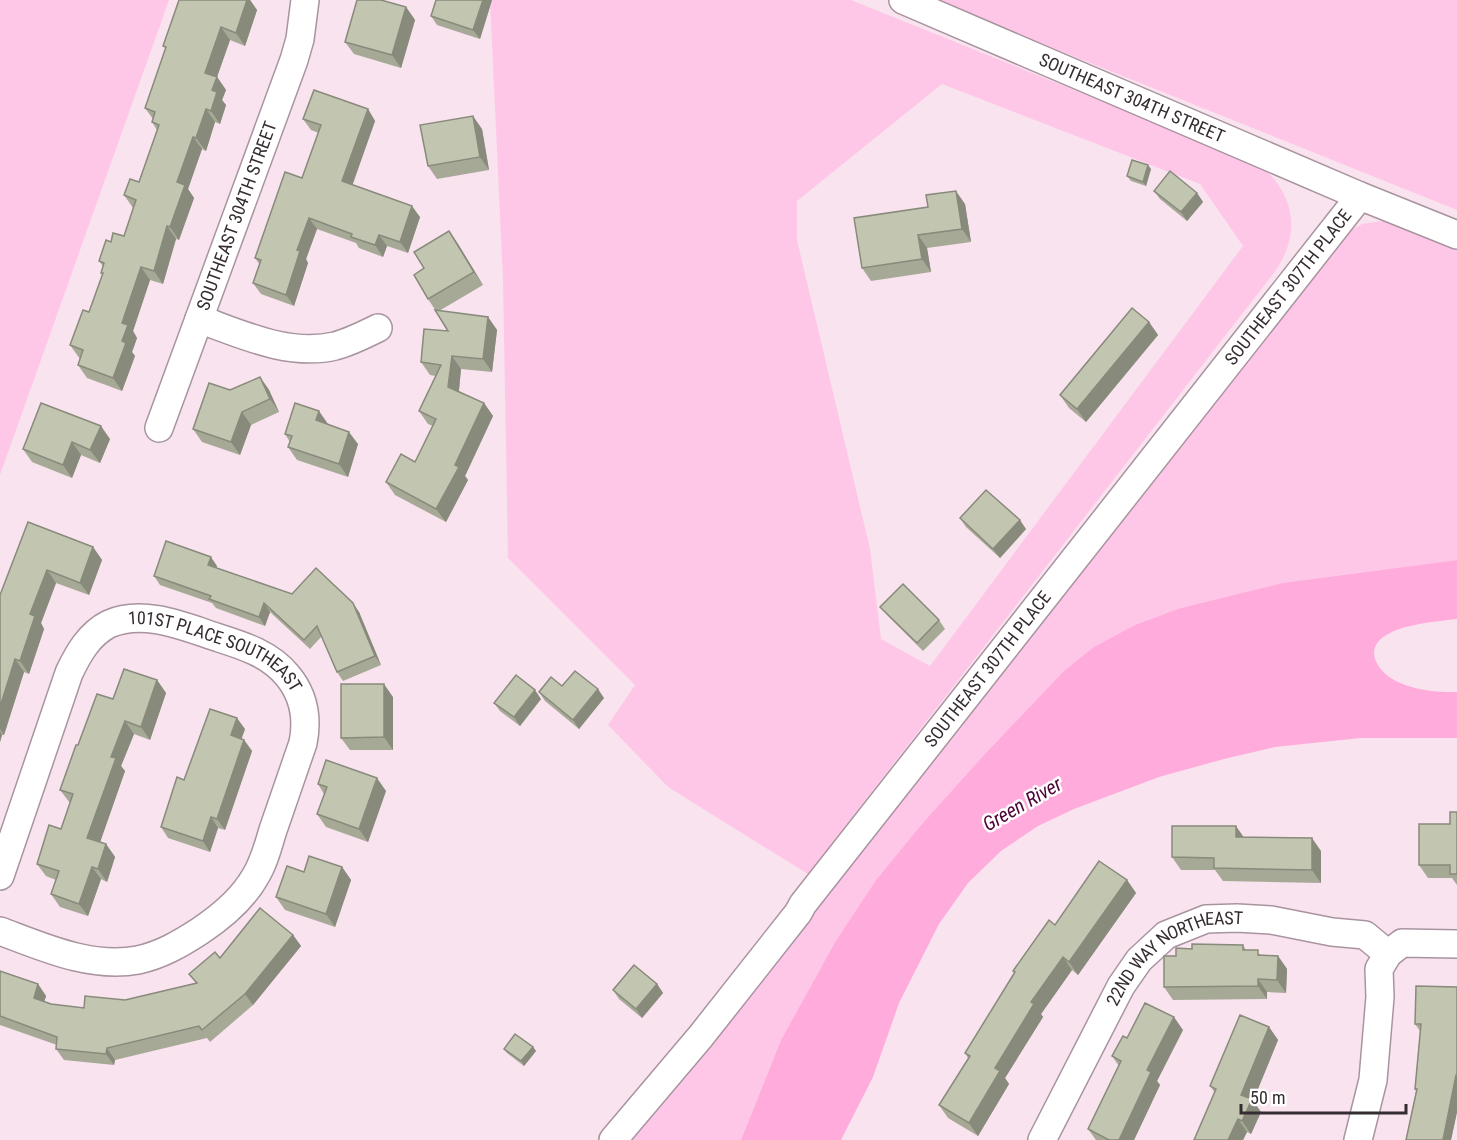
<svg xmlns="http://www.w3.org/2000/svg" width="1457" height="1140" viewBox="0 0 1457 1140" font-family="'Roboto Condensed',sans-serif">
	<rect width="100%" height="100%" fill="#f9e3ef"/>
	<!-- green -->
	<g fill="#ffc7e7" fill-rule="evenodd">
		<polygon points="0,0 169,0 0,475"/>
		<path d="M490,0H851L1260,165C1295,194 1301,233 1276,270L808,874L668,787L608,725L635,685L508,558L503,280ZM942,84L1200,184L1243,246L930,666L881,639L870,549L797,240V201Z"/>
		<polygon points="933,0 1457,0 1457,210"/>
		<polygon points="1382,221 1393,223 1457,250 1457,560 1282,583 1181,608 1037,700 921,825 876,880 835,942 781,1040 741,1140 617,1140 1346,233 1362,224"/>
	</g>
	<!-- water -->
	<path fill="#ffacdd" d="M1457,560V619C1435,622 1393,624 1378,642C1374,647 1373,653 1375,659C1385,688 1432,693 1457,692V738H1361L1275,747L1224,759L1159,777L1074,809L1038,826L1001,851L968,883L939,924L899,1003L873,1077L841,1140H741L781,1040L835,942L876,880L921,825L985,754L1064,671L1094,647L1135,625L1181,608L1282,583Z"/>
	<g fill="none" stroke-linecap="round" stroke-linejoin="round">
		<!-- minor casing -->
		<g stroke="#a8949f" stroke-width="30">
			<g id="minor">
				<path id="s1" d="M903,0L1360,196L1457,235"/>
				<path d="M199,319C241,334 289,357 335,346C350,342 364,335 378,328"/>
				<path id="s2" d="M159,428L294,60L300,39L305,0"/>
				<path id="s3" d="M0,876L69,673C78,654 89,634 109,624C143,609 183,626 216,637C241,645 269,653 287,675C304,695 308,718 303,743C293,772 283,801 273,830C268,846 264,863 255,877C242,900 221,917 200,931C180,944 161,955 138,960C91,969 43,947 0,931"/>
				<path id="s4" d="M613,1140L701,1036L798,913L803,904L1360,196"/>
				<path id="s5" d="M1042,1140L1121,986L1139,960L1166,935L1206,919L1237,918L1271,920L1332,932L1365,935L1388,954"/>
				<polyline points="1358,1140 1373,1080 1380,997 1379,969 1388,954 1402,943 1457,944"/>
			</g>
		</g>
		<!-- minor -->
		<use href="#minor" stroke="#fff" stroke-width="27"/>
	</g>
	<!-- wall -->
	<g fill="#a7a997">
		<polygon points="179,0 250,0 257,10 245,46 230,40 217,77 226,90 222,100 226,105 220,124 215,122 206,151 202,149 188,189 194,198 179,240 176,239 163,284 150,280 133,331 137,338 132,352 135,356 122,391 87,378 78,365 80,359 70,345 89,312 103,275 101,273 103,266 99,261 111,242 124,236 133,208 124,195 139,182 157,130 152,122 153,119 145,108 166,49 163,46"/>
		<polygon points="492,0 480,39 437,25 431,16"/>
		<polygon points="406,7 415,20 401,68 354,54 345,42"/>
		<polygon points="368,109 375,121 352,185 420,217 408,253 387,246 383,257 359,248 356,243 317,229 306,259 308,263 294,306 261,294 253,283 260,265 255,258 302,178 319,133 311,130 303,119"/>
		<polygon points="482,129 489,170 437,179 428,166"/>
		<polygon points="1151,169 1146,186 1131,181 1127,176"/>
		<polygon points="1154,191 1197,193 1203,202 1187,221 1160,199"/>
		<polygon points="965,204 971,242 927,248 931,272 871,281 862,268"/>
		<polygon points="449,231 458,244 483,285 439,311 488,317 497,330 492,372 461,369 459,391 484,403 493,416 465,476 468,480 446,522 395,495 386,482 415,462 433,426 428,424 419,411 436,376 430,375 421,362 448,331 436,311 428,299 424,268"/>
		<polygon points="1149,322 1158,335 1086,422 1069,408 1060,395"/>
		<polygon points="260,377 269,390 279,412 251,425 240,455 202,442 193,429 230,390"/>
		<polygon points="41,403 110,439 100,463 81,455 72,478 32,462 23,449"/>
		<polygon points="328,424 358,444 348,477 297,460 288,447 290,442 285,434"/>
		<polygon points="960,518 1026,529 1000,558 966,527"/>
		<polygon points="93,547 102,560 89,595 56,583 41,623 44,629 29,674 24,672 4,735 2,735 0,742 0,595"/>
		<polygon points="217,566 216,568 292,594 359,612 381,665 343,681 337,672 322,636 310,649 270,612 265,626 216,608 212,603 160,585 154,576"/>
		<polygon points="880,607 939,620 945,629 923,651 887,615"/>
		<polygon points="157,680 166,693 150,740 134,734 121,766 125,771 100,842 106,844 115,857 107,882 101,879 88,916 60,907 51,894 56,880 46,876 37,864 61,829 70,803 60,790 78,745"/>
		<polygon points="562,686 604,698 579,729 545,701 539,692"/>
		<polygon points="393,697 393,750 350,750 341,738"/>
		<polygon points="541,699 520,726 500,711 494,703"/>
		<polygon points="245,729 241,739 244,740 252,751 225,830 218,828 210,852 168,838 161,827 184,780"/>
		<polygon points="318,784 386,791 368,842 326,827 317,814 324,794"/>
		<polygon points="1457,812 1457,885 1452,878 1428,878 1419,865 1450,824"/>
		<polygon points="1244,837 1321,851 1321,883 1223,881 1215,870 1181,870 1172,857"/>
		<polygon points="342,867 351,880 335,927 285,910 276,897 304,872"/>
		<polygon points="1127,880 1136,893 1078,975 1072,970 1041,1014 1043,1017 1005,1078 1009,1084 978,1136 948,1118 939,1105 968,1058 965,1053 1015,973 1013,971 1055,925"/>
		<polygon points="293,935 301,946 253,1005 210,1042 207,1038 115,1060 114,1065 64,1060 56,1049 57,1045 0,1025 0,971 38,984 46,996 44,1002 51,1004 84,1008 125,1000 196,983 189,974 220,958"/>
		<polygon points="1243,945 1246,950 1262,955 1278,956 1287,969 1286,993 1267,992 1267,999 1173,1000 1164,987 1176,956 1192,949"/>
		<polygon points="657,984 663,993 642,1018 619,999 613,990"/>
		<polygon points="1457,987 1457,1112 1451,1140 1406,1140 1416,1091 1415,1089 1420,1031 1415,1024"/>
		<polygon points="1269,1027 1278,1040 1253,1101 1261,1112 1251,1134 1247,1132 1243,1140 1194,1140 1215,1093 1210,1086"/>
		<polygon points="1183,1030 1157,1081 1160,1085 1134,1140 1096,1140 1088,1129 1119,1066 1112,1056 1127,1038"/>
		<polygon points="533,1047 536,1051 524,1066 507,1053 504,1049"/>
	</g>
	<!-- shaded-wall -->
	<g fill="#888a7b">
		<polygon points="247,0 250,0 257,10 245,46 236,33"/>
		<polygon points="483,0 492,0 480,39 473,30"/>
		<polygon points="406,7 415,20 401,68 392,55"/>
		<polygon points="221,27 230,40 217,77 226,90 222,100 226,105 220,124 211,111 212,90 205,73"/>
		<polygon points="206,109 215,122 206,151 196,138"/>
		<polygon points="368,109 375,121 350,192 342,181"/>
		<polygon points="473,116 482,129 489,170 480,157"/>
		<polygon points="193,137 202,149 188,189 194,198 179,240 170,227 177,182"/>
		<polygon points="1148,165 1151,169 1146,186 1143,182"/>
		<polygon points="956,191 965,204 971,242 962,229"/>
		<polygon points="1197,193 1203,202 1187,221 1181,212"/>
		<polygon points="412,206 420,217 408,253 400,242"/>
		<polygon points="309,218 317,229 306,259 308,263 294,306 286,295 297,250"/>
		<polygon points="167,226 176,239 163,284 154,271"/>
		<polygon points="449,231 458,244 483,285 474,272"/>
		<polygon points="379,235 387,246 383,257 375,245"/>
		<polygon points="918,235 927,248 931,272 922,259"/>
		<polygon points="141,267 150,280 133,331 137,338 132,352 135,356 122,391 113,378 122,341 122,323"/>
		<polygon points="488,317 497,330 492,372 483,359"/>
		<polygon points="1149,322 1158,335 1086,422 1077,409"/>
		<polygon points="452,356 461,369 458,399 448,387"/>
		<polygon points="260,377 269,390 279,412 270,399"/>
		<polygon points="484,403 493,416 465,476 468,480 446,522 436,509 455,465"/>
		<polygon points="319,411 328,424 316,420"/>
		<polygon points="242,412 251,425 240,455 231,442"/>
		<polygon points="101,426 110,439 100,463 90,450"/>
		<polygon points="349,432 358,444 348,477 339,464"/>
		<polygon points="72,442 81,455 72,478 63,465"/>
		<polygon points="1020,520 1026,529 1000,558 993,549"/>
		<polygon points="93,547 102,560 89,595 80,583"/>
		<polygon points="211,557 217,566 214,574 208,565"/>
		<polygon points="47,570 56,583 41,623 44,629 29,674 20,661 30,614"/>
		<polygon points="264,603 270,612 265,626 259,617"/>
		<polygon points="353,603 359,612 381,665 375,656"/>
		<polygon points="15,659 24,672 4,735 0,729 0,707"/>
		<polygon points="157,680 166,693 150,740 141,727"/>
		<polygon points="384,684 393,697 393,750 384,737"/>
		<polygon points="598,689 604,698 579,729 573,720"/>
		<polygon points="535,690 541,699 520,726 514,717"/>
		<polygon points="237,718 245,729 239,746 231,735"/>
		<polygon points="125,721 134,734 121,766 125,771 97,851 87,838 111,757"/>
		<polygon points="0,731 2,735 0,742"/>
		<polygon points="244,740 252,751 225,830 217,819"/>
		<polygon points="377,778 386,791 368,842 359,829"/>
		<polygon points="211,817 218,828 210,852 203,841"/>
		<polygon points="1236,826 1245,839 1236,837"/>
		<polygon points="1312,838 1321,851 1321,883 1312,870"/>
		<polygon points="106,844 115,857 107,882 98,869"/>
		<polygon points="92,867 101,879 88,916 79,904"/>
		<polygon points="342,867 351,880 335,927 326,914"/>
		<polygon points="1127,880 1136,893 1078,975 1069,962"/>
		<polygon points="293,935 301,946 253,1005 245,994"/>
		<polygon points="1278,956 1287,969 1286,993 1277,980"/>
		<polygon points="1063,957 1072,970 1041,1014 1043,1017 1005,1078 1009,1084 978,1136 969,1123 995,1068 1031,1002"/>
		<polygon points="1258,979 1267,992 1267,999 1258,986"/>
		<polygon points="38,984 46,996 42,1009 34,998"/>
		<polygon points="657,984 663,993 642,1018 636,1009"/>
		<polygon points="1174,1017 1183,1030 1157,1081 1160,1085 1134,1140 1119,1140 1147,1070"/>
		<polygon points="1269,1027 1278,1040 1253,1101 1261,1112 1251,1134 1242,1121 1241,1095"/>
		<polygon points="533,1047 536,1051 524,1066 521,1061"/>
		<polygon points="107,1048 115,1060 114,1065 106,1054"/>
		<polygon points="1456,1075 1457,1077 1457,1112 1451,1140 1443,1140"/>
		<polygon points="1238,1119 1247,1132 1243,1140 1228,1140"/>
	</g>
	<!-- building -->
	<g fill="#c2c5b0" stroke="#888a7b" stroke-width="1.5">
		<polygon points="179,0 247,0 236,33 221,27 205,73 217,77 212,90 217,92 211,111 206,109 196,138 193,137 177,182 185,185 170,227 167,226 154,271 141,267 122,323 128,325 122,341 126,343 113,378 78,365 83,350 70,345 83,310 89,312 103,273 101,273 104,263 99,261 106,240 111,242 113,233 124,236 136,200 124,195 130,179 139,182 159,125 152,122 155,112 145,108 166,47 163,46"/>
		<polygon points="357,0 381,0 406,7 392,55 345,42"/>
		<polygon points="436,0 483,0 473,30 431,16"/>
		<polygon points="314,90 368,109 342,181 412,206 400,242 379,235 375,245 351,237 352,234 309,218 297,250 300,251 286,295 253,283 261,260 255,258 285,172 302,178 321,125 303,119"/>
		<polygon points="473,116 480,157 428,166 420,125"/>
		<polygon points="1132,160 1148,165 1143,182 1127,176"/>
		<polygon points="1170,171 1197,193 1181,212 1154,191"/>
		<polygon points="956,191 962,229 918,235 922,259 862,268 854,218 928,207 926,195"/>
		<polygon points="449,231 474,272 428,299 414,275 424,268 414,252"/>
		<polygon points="1132,308 1149,322 1077,409 1060,395"/>
		<polygon points="435,310 488,317 483,359 452,356 448,387 484,403 455,465 459,467 436,509 386,482 401,454 415,462 436,419 419,411 441,365 421,362 424,329 448,331"/>
		<polygon points="260,377 270,399 242,412 231,442 193,429 209,383 230,390"/>
		<polygon points="41,403 101,426 90,450 72,442 63,465 23,449"/>
		<polygon points="295,403 319,411 316,420 349,432 339,464 288,447 292,436 285,434"/>
		<polygon points="986,490 1020,520 993,549 960,518"/>
		<polygon points="28,522 93,547 80,583 47,570 30,614 35,616 20,661 15,659 0,707 0,595"/>
		<polygon points="166,541 211,557 208,565 292,594 316,568 353,603 375,656 337,672 317,626 304,640 264,603 259,617 209,599 211,596 154,576"/>
		<polygon points="903,584 939,620 917,643 880,607"/>
		<polygon points="124,669 157,680 141,727 125,721 111,757 116,758 87,838 106,844 98,869 92,867 79,904 51,894 59,871 37,864 49,825 61,829 73,794 60,790 76,745 78,745 97,694 113,699"/>
		<polygon points="575,671 598,689 573,720 539,692 551,677 562,686"/>
		<polygon points="516,675 535,690 514,717 494,703"/>
		<polygon points="341,684 384,684 384,737 341,738"/>
		<polygon points="210,709 237,718 231,735 244,740 217,819 211,817 203,841 161,827 177,777 184,780"/>
		<polygon points="326,760 377,778 359,829 317,814 327,787 318,784"/>
		<polygon points="1450,812 1457,812 1457,874 1450,874 1450,865 1419,865 1419,824 1450,824"/>
		<polygon points="1172,826 1236,826 1236,837 1312,838 1312,870 1214,868 1214,858 1172,857"/>
		<polygon points="309,856 342,867 326,914 276,897 287,866 304,872"/>
		<polygon points="1099,861 1127,880 1069,962 1063,957 1031,1002 1034,1004 995,1068 1000,1071 969,1123 939,1105 970,1056 965,1053 1015,972 1013,971 1049,920 1055,925"/>
		<polygon points="260,908 293,935 245,994 202,1030 199,1026 107,1048 106,1054 56,1049 57,1037 0,1016 0,971 38,984 34,998 51,1004 84,1008 85,996 125,1000 197,983 189,974 215,952 220,958"/>
		<polygon points="1192,944 1243,945 1243,950 1258,950 1258,955 1278,956 1277,980 1258,979 1258,986 1164,987 1164,956 1176,956 1176,948 1192,949"/>
		<polygon points="634,965 657,984 636,1009 613,990"/>
		<polygon points="1416,986 1457,987 1457,1075 1456,1075 1443,1140 1406,1140 1417,1089 1415,1089 1421,1024 1415,1024"/>
		<polygon points="1145,1003 1174,1017 1147,1070 1151,1072 1119,1140 1109,1140 1088,1129 1121,1061 1112,1056 1123,1036 1127,1038"/>
		<polygon points="1240,1015 1269,1027 1241,1095 1252,1099 1242,1121 1238,1119 1228,1140 1194,1140 1216,1089 1210,1086"/>
		<polygon points="515,1034 533,1047 521,1061 504,1049"/>
	</g>
	<g text-anchor="middle" stroke-width="5" stroke-linejoin="round" paint-order="stroke">
		<!-- street labels -->
		<g font-size="18" fill="#352d31" stroke="#fff">
			<text dy="6" stroke="none"><textPath href="#s1" startOffset="249">SOUTHEAST 304TH STREET</textPath></text>
			<text dy="6" stroke="none"><textPath href="#s2" startOffset="226">SOUTHEAST 304TH STREET</textPath></text>
			<text dy="6" stroke="none"><textPath href="#s4" startOffset="1088">SOUTHEAST 307TH PLACE</textPath></text>
			<text dy="6" stroke="none"><textPath href="#s3" startOffset="394">101ST PLACE SOUTHEAST</textPath></text>
			<text dy="6" stroke="none"><textPath href="#s4" startOffset="602">SOUTHEAST 307TH PLACE</textPath></text>
			<text dy="6" stroke="none"><textPath href="#s5" startOffset="237">22ND WAY NORTHEAST</textPath></text>
		</g>
		<!-- water labels -->
		<g font-size="20" font-style="italic" fill="#4e0639" stroke="#fff">
			<text transform="translate(1022 804) rotate(-30)" y="7">Green River</text>
		</g>
	</g>
	<!-- scale -->
	<path d="M1241 1104v9h165v-9" fill="none" stroke="#352d31" stroke-width="3"/>
	<text x="1250" y="1104" font-size="18" fill="#352d31" stroke="#ffffff" stroke-width="4.5" paint-order="stroke">50 m</text>
</svg>
